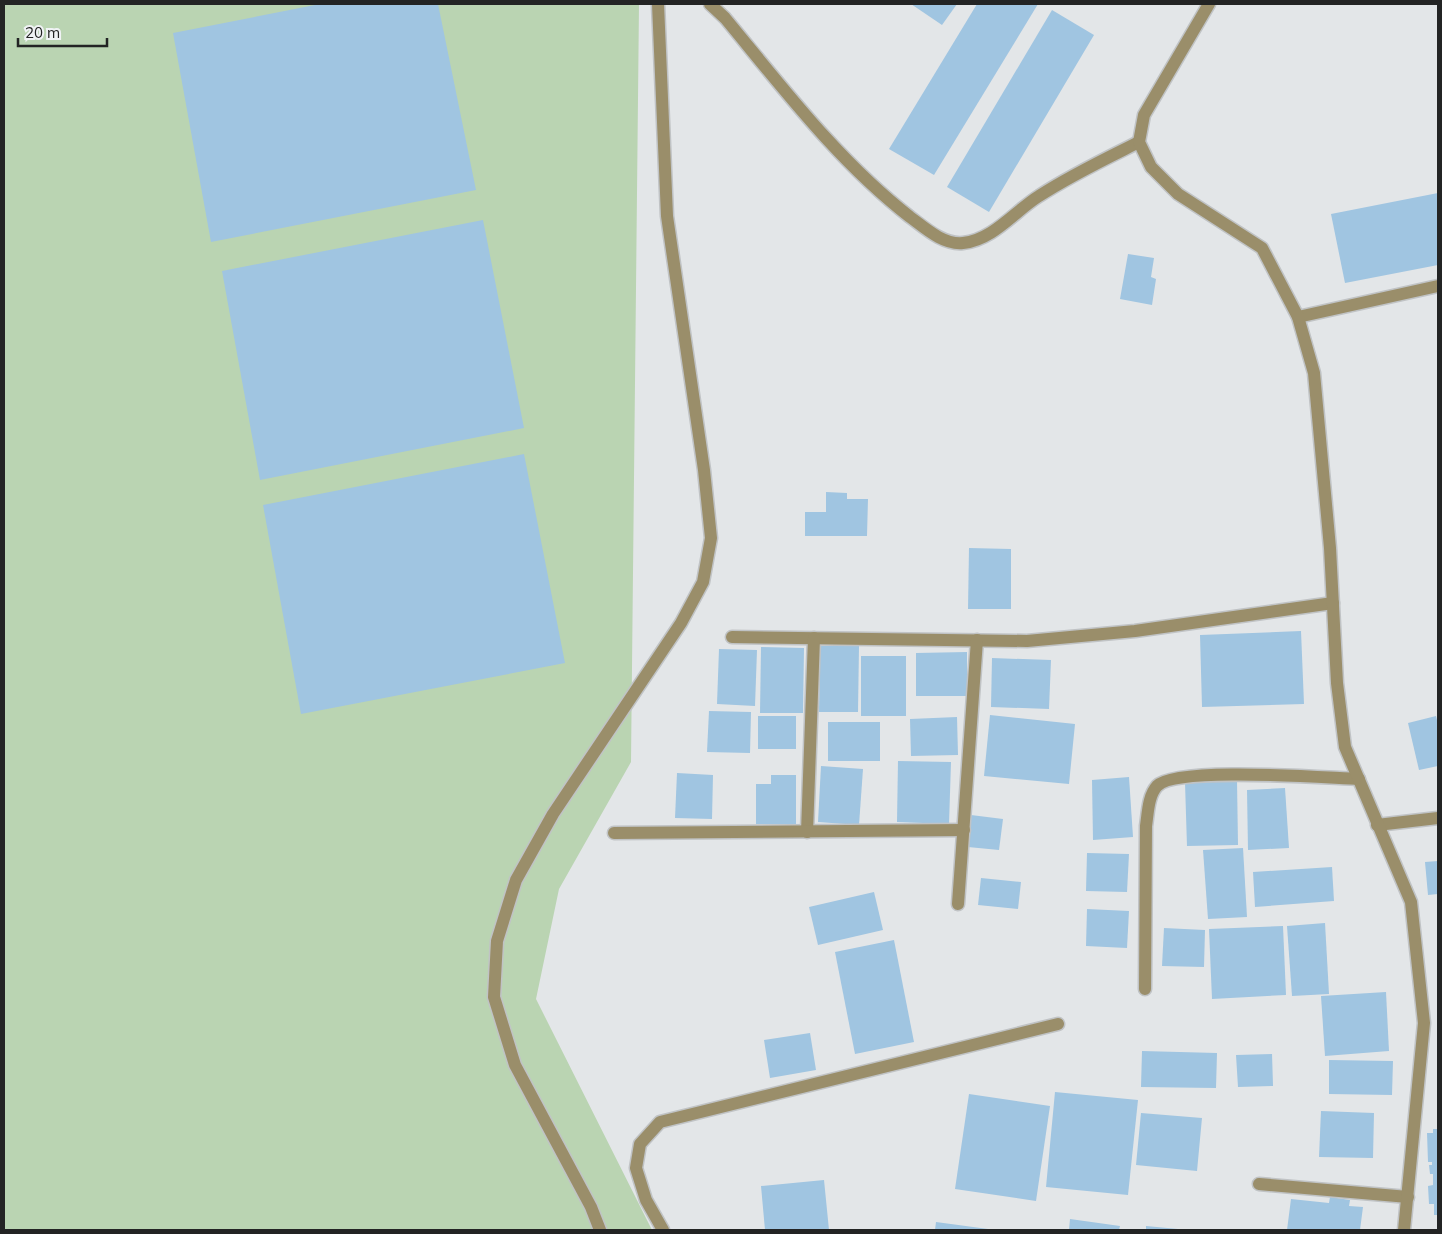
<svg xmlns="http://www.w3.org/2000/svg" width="1442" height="1234" viewBox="0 0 1442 1234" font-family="Mulish,sans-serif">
	<rect width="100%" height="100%" fill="#e3e6e8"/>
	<!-- green -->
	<polygon fill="#bad4b2" points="4,4 639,4 631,762 559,889 536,999 652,1230 4,1230"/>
	<!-- building -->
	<g fill="#a0c5e1">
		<polygon points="320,4 438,4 476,190 211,242 173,33"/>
		<polygon points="911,4 957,4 942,25"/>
		<polygon points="977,4 1038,4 934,175 889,149"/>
		<polygon points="1052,10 1094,35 989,212 947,187"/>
		<polygon points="1438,193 1438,265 1345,283 1331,214"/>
		<polygon points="483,220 524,428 260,480 222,271"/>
		<polygon points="1128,254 1154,258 1151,277 1156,279 1152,305 1120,299"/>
		<polygon points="524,454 565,663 301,714 263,505"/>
		<polygon points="826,492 847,493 847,499 868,499 867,536 805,536 805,512 826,512"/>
		<polygon points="969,548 1011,549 1011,609 968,609"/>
		<polygon points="1301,631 1304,704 1202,707 1200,635"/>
		<polygon points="820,646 859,646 858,712 819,712"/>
		<polygon points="761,647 804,648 803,713 760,713"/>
		<polygon points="719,649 757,650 755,706 717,704"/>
		<polygon points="967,652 967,696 916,696 916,653"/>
		<rect x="861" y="656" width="45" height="60"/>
		<polygon points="992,658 1051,660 1049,709 991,707"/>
		<polygon points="709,711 751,712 750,753 707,752"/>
		<polygon points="990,715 1075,724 1069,784 984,776"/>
		<rect x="758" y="716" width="38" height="33"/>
		<polygon points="1436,716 1438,724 1438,766 1419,770 1408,723"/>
		<polygon points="957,717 958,755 911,756 910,719"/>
		<rect x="828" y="722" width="52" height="39"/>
		<polygon points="898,761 951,762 949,824 897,822"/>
		<polygon points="821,766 863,769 859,825 818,822"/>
		<polygon points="677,773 713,775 712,819 675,818"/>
		<polygon points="771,775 796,775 796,824 756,824 756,784 771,784"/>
		<polygon points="1129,777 1133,837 1093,840 1092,780"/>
		<polygon points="1237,781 1238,845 1187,846 1185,783"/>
		<polygon points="1285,788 1289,848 1248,850 1247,790"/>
		<polygon points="971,815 1003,819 999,850 968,847"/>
		<polygon points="1243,848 1247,917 1208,919 1203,850"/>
		<polygon points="1087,853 1129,854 1127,892 1086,891"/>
		<polygon points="1438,861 1438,894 1428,895 1425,862"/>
		<polygon points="1332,867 1334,901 1255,907 1253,872"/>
		<polygon points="981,878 1021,882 1018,909 978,905"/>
		<polygon points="874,892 883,930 818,945 809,907"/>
		<polygon points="1087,909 1129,911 1127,948 1086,946"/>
		<polygon points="1325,923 1329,994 1292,996 1287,926"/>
		<polygon points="1283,926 1286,995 1212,999 1209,929"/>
		<polygon points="1164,928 1205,930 1204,967 1162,966"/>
		<polygon points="894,940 914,1042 855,1054 835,952"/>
		<polygon points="1386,992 1389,1051 1325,1056 1321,996"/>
		<polygon points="810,1033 816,1070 770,1078 764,1040"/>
		<polygon points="1142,1051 1217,1053 1216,1088 1141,1087"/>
		<polygon points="1272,1054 1273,1086 1238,1087 1236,1055"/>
		<polygon points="1329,1060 1393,1061 1392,1095 1329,1094"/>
		<polygon points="1055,1092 1138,1100 1128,1195 1046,1187"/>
		<polygon points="969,1094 1050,1106 1036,1201 955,1189"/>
		<polygon points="1321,1111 1374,1113 1373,1158 1319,1157"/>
		<polygon points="1141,1113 1202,1118 1197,1171 1136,1165"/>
		<polygon points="1433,1129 1438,1129 1438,1215 1434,1215 1434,1204 1429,1204 1428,1186 1433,1185 1433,1174 1430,1174 1429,1165 1432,1165 1432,1162 1428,1162 1427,1133 1433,1133"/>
		<polygon points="824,1180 829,1230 765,1230 761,1186"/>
		<polygon points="1330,1197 1350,1200 1349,1206 1363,1207 1360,1230 1287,1230 1291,1199 1329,1203"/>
		<polygon points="1070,1219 1120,1226 1119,1230 1069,1230"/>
		<polygon points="936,1222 988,1229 988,1230 935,1230"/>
		<polygon points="1146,1226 1178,1229 1178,1230 1146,1230"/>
	</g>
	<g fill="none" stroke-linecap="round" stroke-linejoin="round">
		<!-- service casing -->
		<g stroke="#c0c3c5" stroke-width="15">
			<g id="service">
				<path d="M710,4L725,18C783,88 838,161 910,217C925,228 943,245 963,243C993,240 1015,211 1039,196C1071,175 1105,159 1139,142"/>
				<polyline points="600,1230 591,1207 515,1065 494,997 497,941 516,880 553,814 681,623 703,582 711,538 704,470 667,216 658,4"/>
			</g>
		</g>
		<!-- minor casing -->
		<g stroke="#c0c3c5" stroke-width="15">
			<g id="minor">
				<polyline points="1298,317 1438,286"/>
				<polyline points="732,637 1027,641 1135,631 1333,603"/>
				<polyline points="1377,825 1438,818"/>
				<polyline points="807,832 814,638"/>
				<polyline points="614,833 964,830"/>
				<polyline points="958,904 977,640"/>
				<path d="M1145,989L1146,826C1148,813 1148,796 1157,786C1176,766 1326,778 1359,779"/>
				<polyline points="1259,1184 1408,1197"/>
				<polyline points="663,1230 646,1200 636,1168 640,1144 660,1122 1058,1024"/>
			</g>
		</g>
		<!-- tertiary casing -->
		<g stroke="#c0c3c5" stroke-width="15">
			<polyline id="tertiary" points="1209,4 1144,115 1139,142 1151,167 1178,194 1262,248 1298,317 1314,373 1330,548 1337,683 1345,747 1411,902 1424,1023 1404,1230"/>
		</g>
		<!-- service -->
		<use href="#service" stroke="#9a8e6a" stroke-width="12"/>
		<!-- minor -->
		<use href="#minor" stroke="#9a8e6a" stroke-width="12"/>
		<!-- tertiary -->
		<use href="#tertiary" stroke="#9a8e6a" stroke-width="12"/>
	</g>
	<!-- border -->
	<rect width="1442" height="1234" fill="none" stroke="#232424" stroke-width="10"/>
	<!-- scale -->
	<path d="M18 38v8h89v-8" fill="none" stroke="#232424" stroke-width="2.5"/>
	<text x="25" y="38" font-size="15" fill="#232424" stroke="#f0f3f5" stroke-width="4" paint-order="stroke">20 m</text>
</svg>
